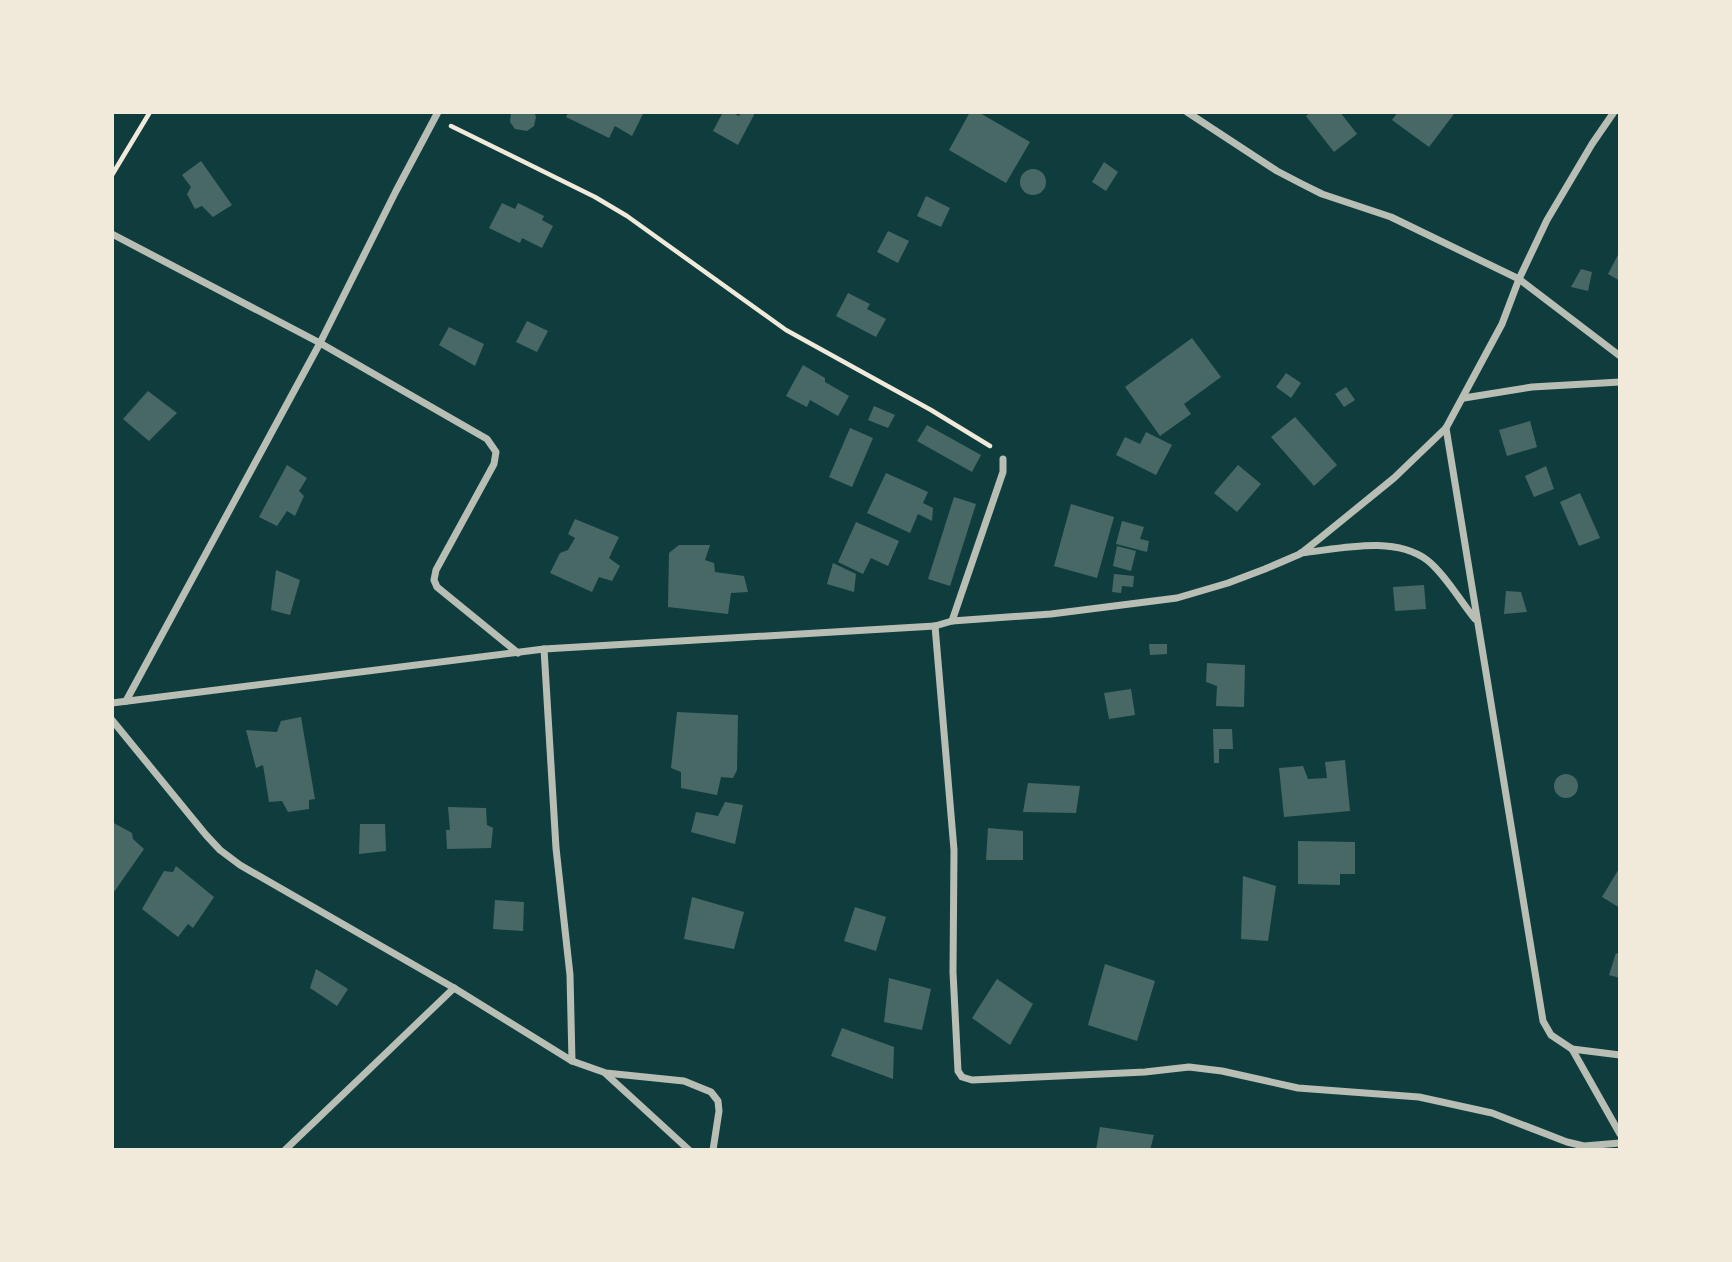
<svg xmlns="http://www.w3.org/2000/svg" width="1732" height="1262" viewBox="0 0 1732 1262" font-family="Poppins,sans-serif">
	<rect width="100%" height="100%" fill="#0f3d3e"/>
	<!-- building -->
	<g fill="#486865">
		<polygon points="511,112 534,112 536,117 534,126 527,131 515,129 510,122"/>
		<polygon points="569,112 644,112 632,136 615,126 609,138 566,117"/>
		<polygon points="723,112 731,112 739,116 741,112 755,113 738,145 713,131"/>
		<polygon points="970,112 978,112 1030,142 1006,183 949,150"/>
		<polygon points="1311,112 1340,112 1357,134 1334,152 1306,116"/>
		<polygon points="1398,112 1451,112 1454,114 1429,147 1392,120"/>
		<polygon points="201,161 232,205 213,217 202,206 195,209 187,194 191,187 182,175"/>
		<polygon points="1104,162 1118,172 1106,191 1092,182"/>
		<circle cx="1033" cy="182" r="13"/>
		<polygon points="926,196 950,208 941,227 917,216"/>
		<polygon points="502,203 515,209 518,203 544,216 542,220 553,226 542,248 522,238 520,243 489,228"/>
		<polygon points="888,231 909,241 898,263 877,252"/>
		<polygon points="1620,251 1620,281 1608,274"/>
		<polygon points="1581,269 1592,272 1588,291 1571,287"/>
		<polygon points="848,293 870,304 867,309 886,319 876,337 836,316"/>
		<polygon points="527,321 548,331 537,352 516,342"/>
		<polygon points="449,327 484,344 475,366 439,345"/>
		<polygon points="1192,338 1221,377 1184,404 1191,414 1160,436 1125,387"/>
		<polygon points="803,365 825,378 825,382 849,396 838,416 810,400 807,407 786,396"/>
		<polygon points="1286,373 1301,383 1291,398 1276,387"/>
		<polygon points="1346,387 1355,400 1344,407 1335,394"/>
		<polygon points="148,391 177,413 149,441 123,419"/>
		<polygon points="874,406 895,415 888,428 868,420"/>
		<polygon points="1295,417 1337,465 1314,486 1271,437"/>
		<polygon points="1530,421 1537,447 1507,456 1499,430"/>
		<polygon points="927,425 981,455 972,472 917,441"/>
		<polygon points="850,428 873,438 852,487 829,477"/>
		<polygon points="1146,432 1172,445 1156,475 1116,455 1125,437 1140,444"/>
		<polygon points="287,465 307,478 299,491 304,496 295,516 287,511 277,526 259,517"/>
		<polygon points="1238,465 1261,484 1237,512 1214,493"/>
		<polygon points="1546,466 1554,489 1534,497 1525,476"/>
		<polygon points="886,473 928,492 923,503 933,508 932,521 918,514 910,533 867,513"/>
		<polygon points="1580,493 1600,538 1579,546 1560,502"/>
		<polygon points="954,497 976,504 950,586 928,579"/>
		<polygon points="1071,504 1114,517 1097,578 1054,566"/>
		<polygon points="575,519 619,537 609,558 620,566 612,581 599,577 592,592 550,573 560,553 568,550 575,538 568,534"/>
		<polygon points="1122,521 1144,527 1140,539 1149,541 1147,552 1116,544"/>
		<polygon points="856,522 899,541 888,566 871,558 863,574 838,562"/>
		<polygon points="679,545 710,545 705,560 714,563 715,572 744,576 748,592 731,593 728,614 668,607 669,553"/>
		<polygon points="1117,546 1136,551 1131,571 1113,566"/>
		<polygon points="833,563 856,574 854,592 827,584"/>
		<polygon points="276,570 300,580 290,615 271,610"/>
		<polygon points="1114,574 1134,576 1133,587 1122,586 1121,593 1112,592"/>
		<polygon points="1424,585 1426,609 1395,611 1393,587"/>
		<polygon points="1506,591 1521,592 1527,612 1504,614"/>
		<polygon points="1149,644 1167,644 1167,654 1150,655"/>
		<polygon points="1207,663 1245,665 1244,707 1216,706 1217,686 1206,682"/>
		<polygon points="1131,689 1135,715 1109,719 1104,693"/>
		<polygon points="677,712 738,715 737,770 733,778 721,777 717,795 681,788 681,772 671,768"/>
		<polygon points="301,717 315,799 309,800 309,809 288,812 282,801 269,802 263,765 256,768 246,730 277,732 281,721"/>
		<polygon points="1213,729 1232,729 1233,749 1219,749 1219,763 1214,763"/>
		<polygon points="1345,760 1350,811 1284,817 1279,768 1303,766 1308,779 1327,778 1325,762"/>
		<circle cx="1566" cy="786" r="12"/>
		<polygon points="1028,783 1080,786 1076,813 1023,812"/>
		<polygon points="725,802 743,805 735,844 691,832 696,812 718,816"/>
		<polygon points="448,807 486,808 487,825 493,828 491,848 447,849 446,830 450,830"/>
		<polygon points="112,822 132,833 133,839 144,849 114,892"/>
		<polygon points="360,824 385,824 386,851 359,854"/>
		<polygon points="988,828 1023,831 1023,860 986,860"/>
		<polygon points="1298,841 1355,842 1355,874 1340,874 1340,885 1298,884"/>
		<polygon points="176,866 214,897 193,928 188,924 178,937 142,909 164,871 173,872"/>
		<polygon points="1620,867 1620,908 1602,897"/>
		<polygon points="1243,876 1276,886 1268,941 1241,939"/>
		<polygon points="692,897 744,912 734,949 684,939"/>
		<polygon points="495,900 524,902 523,931 493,929"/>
		<polygon points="855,907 886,917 876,951 844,941"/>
		<polygon points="1616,953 1620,955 1620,978 1609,975"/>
		<polygon points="1105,964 1155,981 1137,1041 1088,1025"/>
		<polygon points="316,969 348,989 337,1006 310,988"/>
		<polygon points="889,978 931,989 922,1030 884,1022"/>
		<polygon points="997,979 1033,1004 1010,1045 972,1018"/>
		<polygon points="842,1028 894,1047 893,1079 831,1056"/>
		<polygon points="1100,1127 1154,1135 1150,1150 1096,1150"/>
	</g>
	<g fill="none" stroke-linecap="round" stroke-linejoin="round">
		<!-- path -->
		<g stroke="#f1e9da" stroke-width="4.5">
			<polyline points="451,126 595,197 627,216 786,330 931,410 990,446"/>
			<polyline points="112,175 150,112"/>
		</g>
		<!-- minor -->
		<g stroke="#b8beb3" stroke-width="7">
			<polyline points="1187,112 1277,171 1302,184 1322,194 1391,217 1519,279 1620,356"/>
			<polyline points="112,234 320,343 487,439 496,452 494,464 436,570 434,580 437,587 518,653"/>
			<polyline points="1464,398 1532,387 1620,382"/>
			<polyline points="1446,428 1543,1021 1551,1035 1572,1049 1620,1134"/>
			<path d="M1301,553C1340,549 1393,535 1427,560C1444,573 1461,602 1475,619"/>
			<polyline points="952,621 1003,472 1003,459"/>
			<polyline points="935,626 954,850 953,972 958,1071 962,1077 972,1080 1145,1072 1189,1067 1222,1071 1298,1088 1419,1097 1492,1113 1567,1142 1584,1146 1620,1143"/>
			<polyline points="544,649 556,848 570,975 572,1061"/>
			<polyline points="126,701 320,343 396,191 438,112"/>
			<polyline points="112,703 544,649 935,626 952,621 1051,614 1177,598 1228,583 1265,569 1300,554 1319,539 1394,478 1446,428 1502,324 1519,279 1547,220 1592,144 1614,112"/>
			<polyline points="112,720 206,835 220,850 240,865 454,988 572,1061 606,1073 684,1081 711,1092 718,1101 719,1111 713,1150"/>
			<polyline points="1572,1049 1620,1055"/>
			<polyline points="606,1074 689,1150"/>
			<polyline points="285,1150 454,988"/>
		</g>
	</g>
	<!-- border -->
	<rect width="1732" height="1262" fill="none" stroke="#f1e9da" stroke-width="228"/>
</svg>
